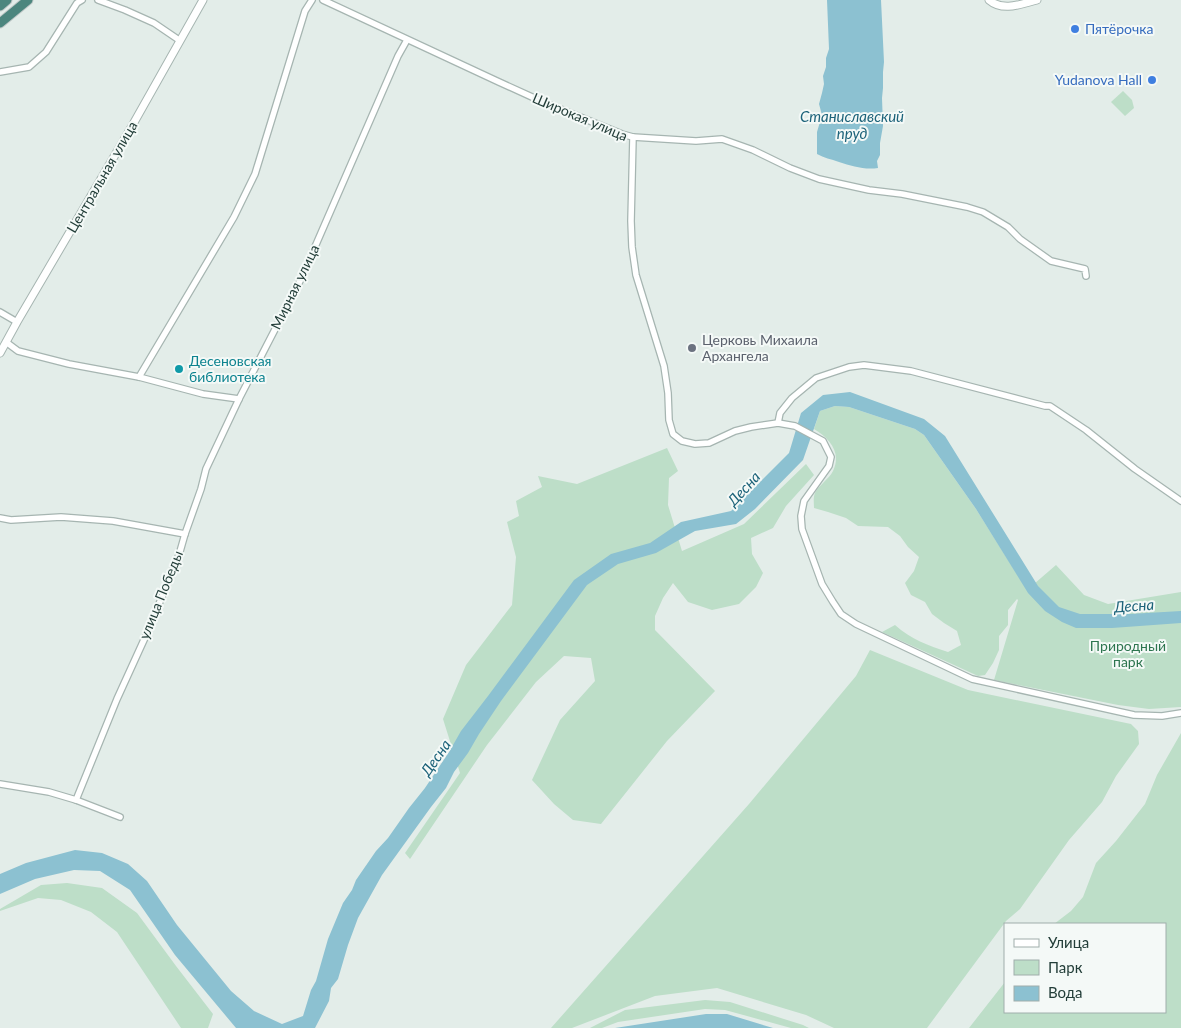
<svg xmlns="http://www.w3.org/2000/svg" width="1181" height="1028" viewBox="0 0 1181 1028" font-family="Lato,sans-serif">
	<rect width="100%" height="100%" fill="#e3ede9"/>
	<!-- green -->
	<g fill="#bddec8">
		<polygon points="1123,91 1132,100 1134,108 1125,116 1111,102"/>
		<path d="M835,406L849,407L915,429L924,435L976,509L1027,590L1056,565L1084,595L1108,604L1181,592V707L1149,709L1118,705L994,680L1018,600L1017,599L1008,610V625L999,636V650L993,663L985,675L978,676L882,632L895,625C912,640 927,645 948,652L961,645L957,631L944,623L932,614L925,602L911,595L905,583L914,571L919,557L908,547L900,536L888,527L858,526L846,518L828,512L814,508C814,504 813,497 815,493C819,485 829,479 833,471C842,452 829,438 814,429L820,411Z"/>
		<polygon points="667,448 678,471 669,478 668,505 682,551 744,524 806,464 814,475 786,506 773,528 751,538 752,554 763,573 756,587 739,604 712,610 688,602 673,583 663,598 655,616 655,630 715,691 667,741 601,824 573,820 554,804 532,780 560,720 595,681 591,658 564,656 536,682 487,745 410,859 405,853 460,773 443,719 466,665 512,605 516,557 507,522 519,516 516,501 542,487 538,476 577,484"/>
		<polygon points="870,650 968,690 1131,724 1138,731 1139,744 1116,776 1102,802 1069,840 1020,909 1006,921 927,1028 834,1028 806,1015 717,988 655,996 572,1028 551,1028 749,804 856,676"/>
		<polygon points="1181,733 1181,1028 969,1028 1005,982 1005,1012 1165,1012 1165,924 1054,924 1071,911 1083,897 1096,863 1116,841 1145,804 1157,775"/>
		<polygon points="67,883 102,888 137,913 176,966 213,1014 208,1028 181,1028 117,932 91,912 61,900 38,898 0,911 0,909 41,885"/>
		<polygon points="705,1000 730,1002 803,1025 809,1028 791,1028 725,1010 705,1009 618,1022 602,1028 590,1028 625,1010"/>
	</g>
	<!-- water -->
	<g fill="#8cc1d1">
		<path d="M827,0H881L884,62L883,72V88L882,98L883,126L880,143V155L877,161L878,168C864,170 852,166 839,162C831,159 824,158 817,154V132L822,115L819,104L822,93L824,84L823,76L826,67V58L829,49Z"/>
		<polygon points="850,392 924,419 945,436 1038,586 1059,607 1080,614 1130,614 1181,611 1181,623 1112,628 1076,628 1062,622 1045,611 1028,593 976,509 924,435 915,429 849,407 835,406 820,411 803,460 755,509 736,524 695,531 656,553 618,564 587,585 501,701 479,734 468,753 454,772 446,788 431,807 382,875 358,918 348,945 338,979 331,988 329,1001 315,1028 236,1028 175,955 130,890 100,871 74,870 35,879 0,894 0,874 26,863 75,850 102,853 128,864 147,881 177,925 231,991 254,1011 282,1024 303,1016 311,990 316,981 328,939 343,903 352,890 356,880 376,851 388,838 409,808 425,788 449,752 461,731 488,696 574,580 611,554 650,543 681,522 731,511 789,453 801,413 823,395"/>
		<polygon points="706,1014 727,1014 773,1028 615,1028"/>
	</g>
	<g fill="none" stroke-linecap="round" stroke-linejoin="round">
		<!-- minor casing -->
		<g stroke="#a6b5b1" stroke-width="8">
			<g id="minor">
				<polyline points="98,0 125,10 154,23 179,40"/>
				<polyline points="323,0 499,82 543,102 622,134 633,137 631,221 632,247 636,275 664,366 668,393 669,420 673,434 682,441 695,444 709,443 735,431 751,427 778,423 795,426 823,441 831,457 829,466 804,501 801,516 802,529 822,584 833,602 841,614 856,624 972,679 1134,715 1162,716 1181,713"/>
				<polyline points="0,72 29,67 46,52 77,3 82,0"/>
				<polyline points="633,137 696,141 722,139 753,150 790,168 819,179 869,190 902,194 967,207 983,212 1008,227 1020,239 1051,261 1085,269 1086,276"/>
				<polyline points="0,312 17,322"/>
				<polyline points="6,342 18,351 69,364 139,377 203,394 239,399"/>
				<polyline points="139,377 234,217 255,174 305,11 312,0"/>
				<polyline points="778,423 780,413 792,398 816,378 849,367 864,365 911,371 1045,406 1050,406 1086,430 1135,469 1181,501"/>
				<polyline points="0,518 11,520 61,517 113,521 185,534"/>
				<polyline points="0,784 49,792 76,800 120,817"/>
				<polyline points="76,800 117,699 148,631 179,555 185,534 201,489 206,469 239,399 301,279 398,56 407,40"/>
			</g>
		</g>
		<!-- tertiary casing -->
		<g stroke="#a6b5b1" stroke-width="9">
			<g id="tertiary">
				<path d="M989,0C1003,12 1021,4 1037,0"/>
				<polyline points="0,353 17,322 132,126 203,0"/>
			</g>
		</g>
		<!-- trunk casing -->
		<g stroke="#c1c9c8" stroke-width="11">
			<g id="trunk">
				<polyline points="0,6 7,0"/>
				<polyline points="0,23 28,0"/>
			</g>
		</g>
		<!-- minor -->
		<use href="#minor" stroke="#fff" stroke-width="5.5"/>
		<!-- tertiary -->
		<use href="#tertiary" stroke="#fff" stroke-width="7"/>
		<!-- trunk -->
		<use href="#trunk" stroke="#4c867e" stroke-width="9"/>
	</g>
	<!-- markers -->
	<g fill="#3f7fe0" stroke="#f4f9f7" stroke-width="2">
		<circle cx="1075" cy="29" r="5"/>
		<circle cx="1152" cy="80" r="5"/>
	</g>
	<circle fill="#6b7280" stroke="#f4f9f7" stroke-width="2" cx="692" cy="348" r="5"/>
	<circle fill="#0f9aa8" stroke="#f4f9f7" stroke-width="2" cx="179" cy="369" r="5"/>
	<g text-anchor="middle" stroke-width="4" stroke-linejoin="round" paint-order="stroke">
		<!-- shop labels -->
		<g font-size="14" fill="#366cbe" stroke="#f4f9f7" text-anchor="start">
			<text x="1085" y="34">Пятёрочка</text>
			<text x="1142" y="85" text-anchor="end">Yudanova Hall</text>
		</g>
		<!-- street labels -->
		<g font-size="14" fill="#233e39" stroke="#f4f9f7">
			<text transform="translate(580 117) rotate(23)" y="5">Широкая улица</text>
			<text transform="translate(102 177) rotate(-60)" y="5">Центральная улица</text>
			<text transform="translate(295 287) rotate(-64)" y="5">Мирная улица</text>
			<text transform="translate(161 595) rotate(-68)" y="5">улица Победы</text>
		</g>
		<!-- worship labels -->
		<g font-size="14" fill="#5b616d" stroke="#f4f9f7" text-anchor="start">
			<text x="702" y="345">Церковь Михаила<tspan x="702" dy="16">Архангела</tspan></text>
		</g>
		<!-- culture labels -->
		<g font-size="14" fill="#0d838f" stroke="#f4f9f7" text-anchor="start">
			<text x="189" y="366">Десеновская<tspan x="189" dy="16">библиотека</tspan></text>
		</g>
		<!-- park labels -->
		<g font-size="14" fill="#2d754f" stroke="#f4f9f7">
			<text x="1128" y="651">Природный<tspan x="1128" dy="16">парк</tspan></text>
		</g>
		<!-- water labels -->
		<g font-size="15" font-style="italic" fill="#1d637a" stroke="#f4f9f7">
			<text x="852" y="122">Станиславский<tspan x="852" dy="17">пруд</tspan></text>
			<text transform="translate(744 489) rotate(-47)" y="5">Десна</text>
			<text transform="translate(1134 606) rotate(-4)" y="5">Десна</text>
			<text transform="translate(436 758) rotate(-55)" y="5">Десна</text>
		</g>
	</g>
	<!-- legend -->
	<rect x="1004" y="923" width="162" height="90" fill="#f4f9f7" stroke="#a0aeab"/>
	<rect x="1014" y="939" width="25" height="8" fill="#ffffff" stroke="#a0aeab"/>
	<text x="1048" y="948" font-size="15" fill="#233e39">Улица</text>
	<rect x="1014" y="960" width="25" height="15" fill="#bddec8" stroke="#a0aeab"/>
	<text x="1048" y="973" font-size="15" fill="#233e39">Парк</text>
	<rect x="1014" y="986" width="25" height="15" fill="#8cc1d1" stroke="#a0aeab"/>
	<text x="1048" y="998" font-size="15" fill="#233e39">Вода</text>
</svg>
